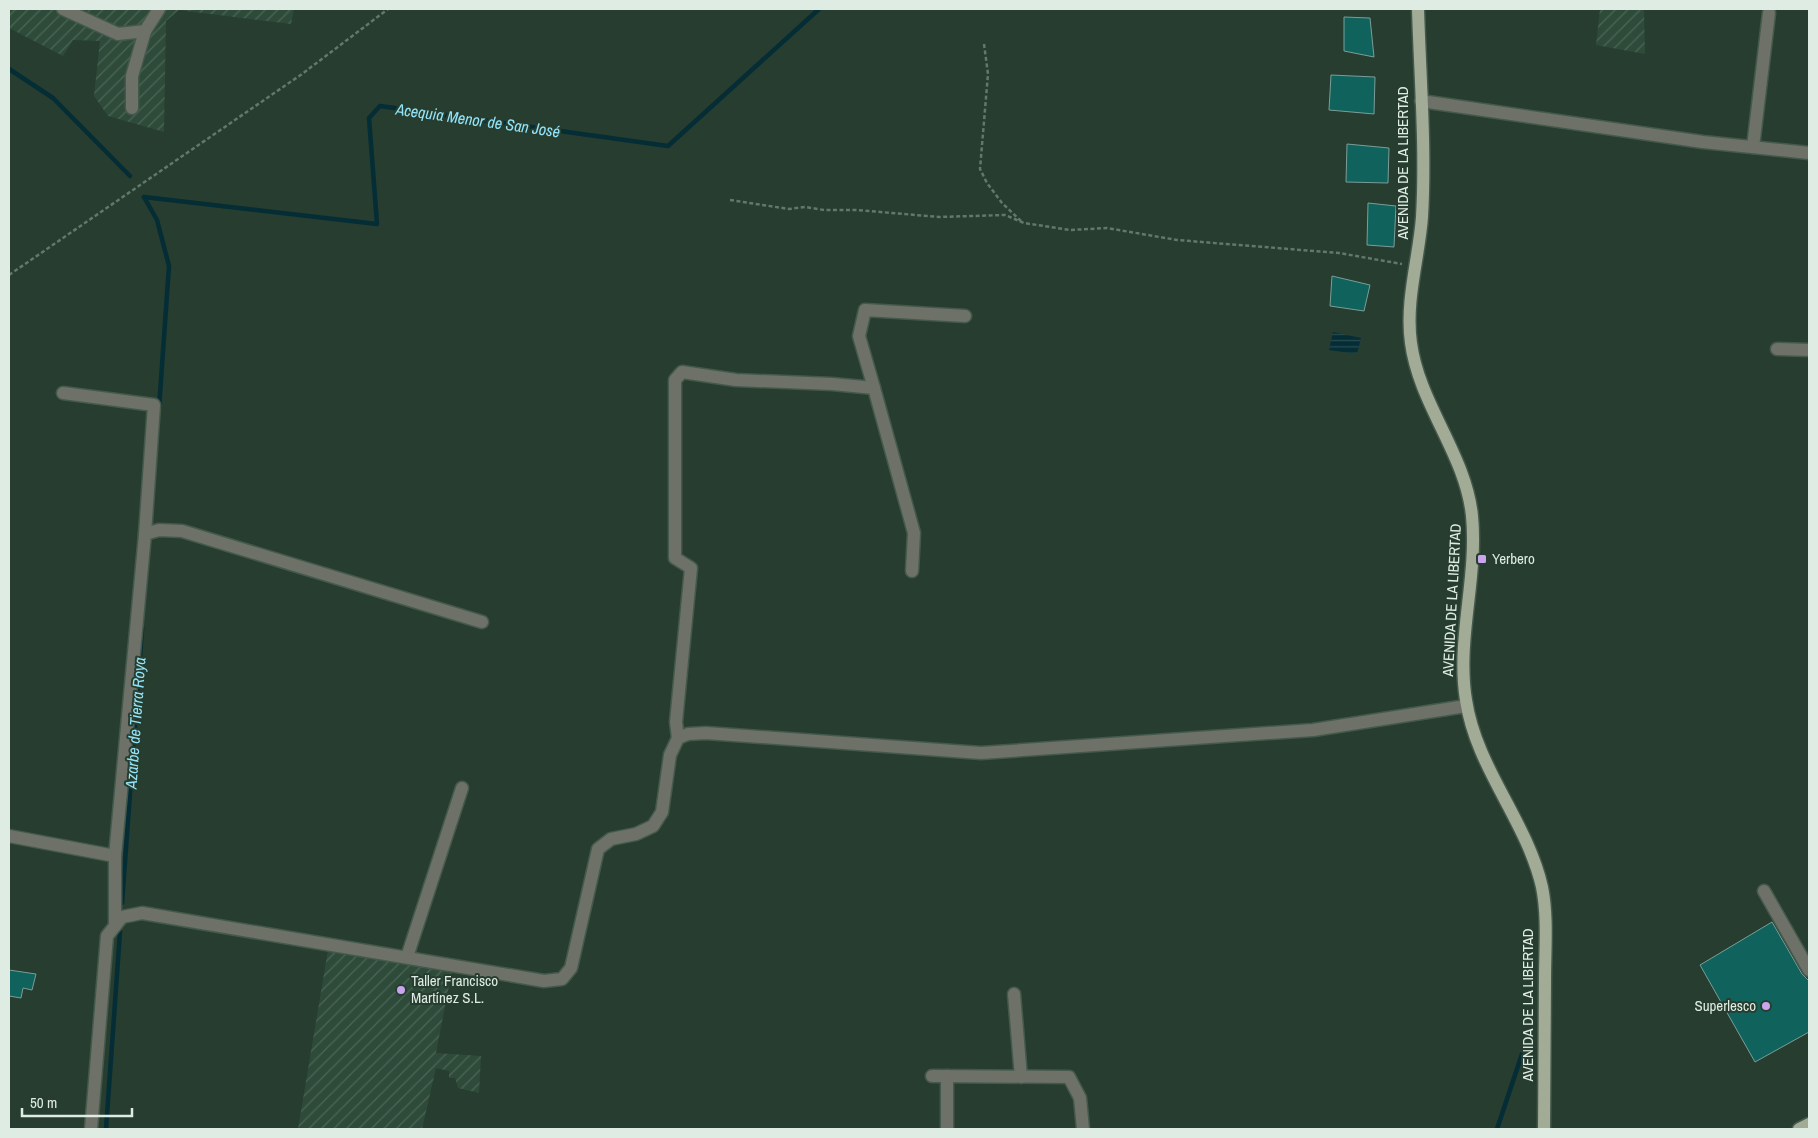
<svg xmlns="http://www.w3.org/2000/svg" width="1818" height="1138" viewBox="0 0 1818 1138" font-family="'Archivo Narrow',sans-serif">
	<defs>
		<pattern id="industrial-furrows" width="10" height="10" patternUnits="userSpaceOnUse" patternTransform="scale(1.25)"><rect width="10" height="10" fill="#2e4b3a"/><path d="M-1 1l2-2M0 10L10 0M9 11l2-2" fill="none" stroke="#4c6556"/></pattern>
		<pattern id="water-rules" width="6" height="5" patternUnits="userSpaceOnUse" patternTransform="scale(1.25)"><rect width="6" height="5" fill="#052d35"/><path d="M0 2.5h6" fill="none" stroke="#294c52"/></pattern>
	</defs>
	<rect width="100%" height="100%" fill="#263d2f"/>
	<!-- industrial -->
	<g fill="url(#industrial-furrows)">
		<polygon points="9,9 294,9 291,24 179,10 166,21 164,132 108,116 94,96 100,41 73,40 63,56 9,28"/>
		<polygon points="1600,9 1644,9 1645,54 1596,45"/>
		<polygon points="329,944 453,965 436,1053 481,1056 479,1093 458,1088 455,1078 449,1078 449,1071 436,1068 422,1129 298,1129"/>
	</g>
	<!-- water -->
	<polygon fill="url(#water-rules)" points="1333,332 1361,338 1357,354 1329,350"/>
	<g fill="none" stroke-linecap="round" stroke-linejoin="round">
		<!-- stream -->
		<g stroke="#052d35" stroke-width="4.5">
			<polyline points="9,69 53,98 130,176"/>
			<polyline points="144,197 377,224 369,118 380,106 668,146 819,9"/>
			<polyline points="144,197 157,220 169,266 159,408"/>
			<polyline points="122,903 142,628"/>
			<polyline points="106,1129 120,932"/>
			<polyline points="1497,1129 1522,1054"/>
		</g>
	</g>
	<!-- building -->
	<g fill="#10635c" stroke="#7c9d98">
		<polygon points="1344,17 1370,18 1374,57 1344,51"/>
		<polygon points="1331,75 1375,77 1374,114 1329,110"/>
		<polygon points="1347,144 1389,148 1388,183 1346,182"/>
		<polygon points="1368,203 1396,206 1394,247 1367,245"/>
		<polygon points="1332,276 1370,285 1364,311 1330,306"/>
		<polygon points="1772,922 1802,974 1809,981 1809,1032 1755,1062 1700,965"/>
		<polygon points="9,970 36,974 32,990 23,988 21,998 9,996"/>
	</g>
	<g fill="none" stroke-linecap="round" stroke-linejoin="round">
		<!-- minor casing -->
		<g stroke="#44594c" stroke-width="15">
			<g id="minor">
				<polyline points="63,9 118,34 145,31 159,9"/>
				<polyline points="1421,101 1703,142 1809,153"/>
				<polyline points="132,108 132,76 145,31"/>
				<polyline points="1753,147 1769,13"/>
				<polyline points="1777,349 1809,350"/>
				<polyline points="874,388 859,336 865,310 965,316"/>
				<polyline points="63,393 154,405 145,534 115,856 115,926"/>
				<polyline points="145,534 159,530 182,531 482,622"/>
				<polyline points="678,738 676,722 691,568 675,558 675,380 682,372 736,380 832,384 874,388 914,533 912,571"/>
				<polyline points="9,836 115,856"/>
				<polyline points="1764,891 1809,970"/>
				<polyline points="407,957 462,788"/>
				<polyline points="1014,994 1021,1077"/>
				<polyline points="932,1076 1069,1077 1080,1098 1083,1129"/>
				<polyline points="91,1129 107,936 122,917 142,913 544,981 562,979 571,968 598,849 611,839 636,834 653,826 662,812 670,755 678,738 688,734 706,733 981,753 1313,730 1466,706"/>
				<polyline points="947,1129 947,1076"/>
			</g>
		</g>
		<!-- major casing -->
		<g stroke="#44594c" stroke-width="15">
			<g id="major">
				<path d="M1418,9C1420,77 1426,148 1422,217C1419,258 1405,301 1411,343C1419,404 1466,455 1472,516C1478,578 1456,640 1466,700C1476,768 1527,821 1542,887C1548,917 1545,949 1545,979C1545,1029 1544,1079 1544,1129"/>
				<polyline points="1799,1129 1809,1124"/>
			</g>
		</g>
		<!-- path -->
		<g stroke="#63776b" stroke-width="2.5" stroke-dasharray="4 2.5" stroke-linecap="butt">
			<polyline points="984,44 988,74 980,169 987,183 1002,203 1021,221"/>
			<polyline points="730,200 789,209 805,207 824,210 857,210 939,217 1005,215 1024,223 1070,230 1107,228 1177,240 1339,253 1402,264"/>
			<polyline points="9,275 302,74 388,9"/>
		</g>
		<!-- minor -->
		<use href="#minor" stroke="#6d7167" stroke-width="12"/>
		<!-- major -->
		<use href="#major" stroke="#a2ab96" stroke-width="12"/>
	</g>
	<!-- markers -->
	<g fill="#c9a5ee" stroke="#263d2f" stroke-width="2">
		<rect x="1477" y="554" width="10" height="10" rx="2.5"/>
		<circle cx="401" cy="990" r="5"/>
		<circle cx="1766" cy="1006" r="5"/>
	</g>
	<g text-anchor="middle" stroke-width="4" stroke-linejoin="round" paint-order="stroke">
		<!-- street labels -->
		<g font-size="15" fill="#dfece3" stroke="#263d2f">
			<text transform="translate(1403 163) rotate(-90)" y="5">AVENIDA DE LA LIBERTAD</text>
			<text transform="translate(1452 600) rotate(-87)" y="5">AVENIDA DE LA LIBERTAD</text>
			<text transform="translate(1528 1005) rotate(-90)" y="5">AVENIDA DE LA LIBERTAD</text>
		</g>
		<!-- poi labels -->
		<g font-size="15" fill="#dfece3" stroke="#263d2f" text-anchor="start">
			<text x="1492" y="564">Yerbero</text>
			<text x="411" y="986">Taller Francisco<tspan x="411" dy="17">Martínez S.L.</tspan></text>
			<text x="1756" y="1011" text-anchor="end">Superlesco</text>
		</g>
		<!-- water labels -->
		<g font-size="16" font-style="italic" fill="#94e4f9" stroke="#263d2f">
			<text transform="translate(478 120) rotate(8)" y="6">Acequia Menor de San José</text>
			<text transform="translate(135 723) rotate(-86)" y="6">Azarbe de Tierra Roya</text>
		</g>
	</g>
	<!-- border -->
	<rect width="1818" height="1138" fill="none" stroke="#dfece3" stroke-width="20"/>
	<!-- scale -->
	<path d="M22 1108v8h110v-8" fill="none" stroke="#dfece3" stroke-width="2.5"/>
	<text x="30" y="1108" font-size="15" fill="#dfece3" stroke="#263d2f" stroke-width="4" paint-order="stroke">50 m</text>
</svg>
